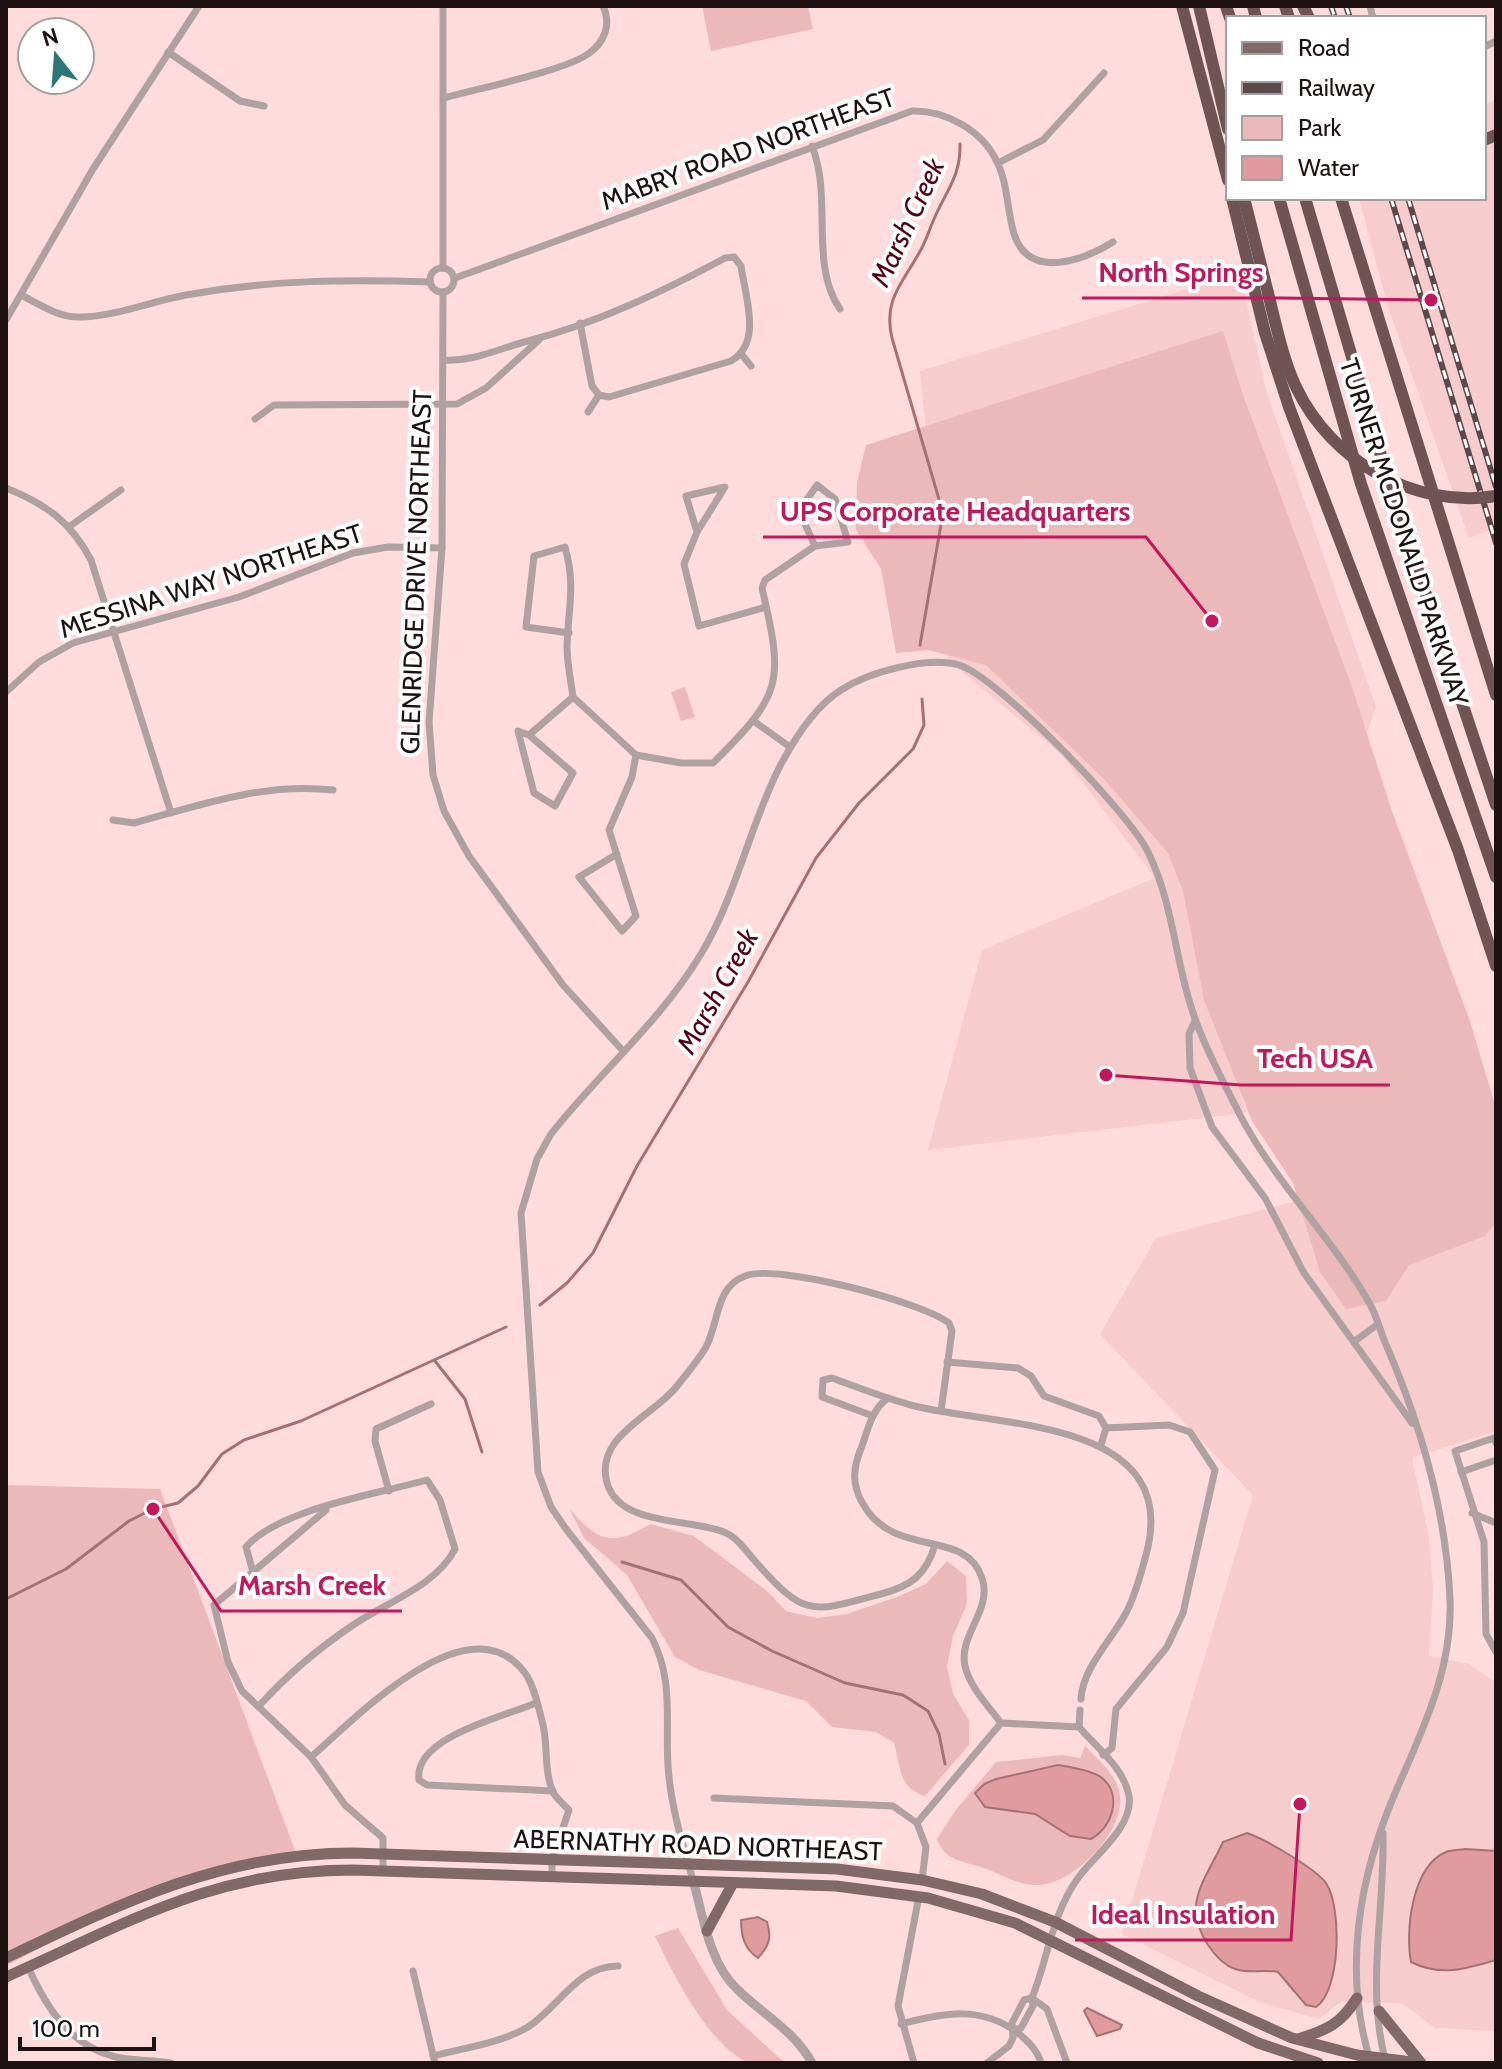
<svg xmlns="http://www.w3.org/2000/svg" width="1502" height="2069" viewBox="0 0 1502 2069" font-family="Cabin,sans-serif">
	<rect width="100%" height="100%" fill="#fedbdc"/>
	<!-- built -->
	<g fill="#f6cccd">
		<polygon points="1496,100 1496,528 1469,538 1388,307 1359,198 1484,198 1484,105"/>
		<polygon points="1240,273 1266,390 1376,707 1363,744 1196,951 1246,1113 928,1150 982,950 1155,878 1062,755 949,661 920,371"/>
		<polygon points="1496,1148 1496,1431 1412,1458 1429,1537 1433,1591 1429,1656 1469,1664 1496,1682 1496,2031 1435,2028 1402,2003 1341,2002 1319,2019 1262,2003 1122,1934 1253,1495 1100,1334 1156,1238"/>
	</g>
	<!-- green -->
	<g fill="#ecb9ba">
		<polygon points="702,6 808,6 813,29 711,51"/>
		<polygon points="1223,331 1243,395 1351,684 1392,811 1470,1021 1496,1108 1496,1223 1485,1236 1409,1265 1386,1301 1346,1309 1320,1272 1293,1183 1252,1121 1204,1000 1183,891 1168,853 1104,779 986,665 928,650 896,653 881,569 856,530 857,482 866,445"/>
		<polygon points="685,687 695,717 681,721 671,692"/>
		<polygon points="6,1485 160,1489 299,1861 218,1874 97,1918 6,1966"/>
		<path d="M569,1508C597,1541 612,1548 650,1524L694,1536L767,1591L786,1611L817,1618L847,1614L897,1597L926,1584L947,1561L966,1576L967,1604L953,1636L947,1666L953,1694L969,1720V1745L925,1796C898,1788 901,1767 894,1743L876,1732L832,1727L806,1701L699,1670L675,1657L627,1575L584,1538Z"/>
		<path d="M1085,1746C1098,1760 1118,1775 1120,1796C1125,1832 1071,1888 1034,1885C1015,1884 999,1873 981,1867C961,1861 944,1860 937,1839L955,1811L996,1762L1062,1755L1080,1758Z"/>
		<path d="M678,1928L727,2010L785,2063C774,2063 757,2066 747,2062C708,2044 673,1974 655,1936Z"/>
	</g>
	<!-- water -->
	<g fill="#df9b9e" stroke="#a57274" stroke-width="2">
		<path d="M1058,1765C1070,1767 1092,1770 1102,1778C1123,1795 1112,1828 1091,1839L1070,1836L1035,1814L985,1807L975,1793L984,1784L996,1779Z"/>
		<path d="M1247,1833C1265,1839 1316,1869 1326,1883C1342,1907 1341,1990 1316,2007L1306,2005L1278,1972C1264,1969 1248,1974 1235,1969C1223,1965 1214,1954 1208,1945C1181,1904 1205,1881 1223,1842Z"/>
		<path d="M1465,1849L1496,1851V1960C1466,1969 1441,1977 1411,1962C1405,1931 1412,1866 1446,1852C1451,1850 1460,1850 1465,1849Z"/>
		<path d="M758,1917L767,1922C772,1938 769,1946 758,1958C744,1949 741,1935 741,1920Z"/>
		<polygon points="1087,2008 1122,2025 1120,2029 1097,2036 1084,2011"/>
	</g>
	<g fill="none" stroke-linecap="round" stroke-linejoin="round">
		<!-- stream -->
		<g stroke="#a57274" stroke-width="3">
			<path d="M920,645L943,513L892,338C883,300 902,284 919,253C926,242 929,230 934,219C946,191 961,176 960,144"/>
			<polyline points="540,1305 567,1283 593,1253 637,1166 748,982 816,858 859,803 913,749 924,725 922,699"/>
			<polyline points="435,1361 465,1399 482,1452"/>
			<polyline points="622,1562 681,1580 728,1627 772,1651 845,1683 903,1695 928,1711 939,1734 945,1764"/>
			<polyline points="6,1599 66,1569 129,1521 153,1509 178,1503 198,1486 222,1454 244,1440 301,1421 506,1327"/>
		</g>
		<!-- minor -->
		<g stroke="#afa1a1" stroke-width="7">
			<polyline points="443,6 443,268"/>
			<polyline points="1370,6 1373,18"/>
			<polyline points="1484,47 1496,41"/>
			<polyline points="168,52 240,101 264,106"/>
			<path d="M444,98C476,89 564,71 588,54C604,43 612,25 603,6"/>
			<path d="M812,146C833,198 809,265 840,309"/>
			<polyline points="998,163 1043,140 1104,73"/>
			<circle cx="442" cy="280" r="12"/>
			<path d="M455,278L912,111C946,110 983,131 997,162C1008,184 1007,211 1014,234C1029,281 1084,260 1113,242"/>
			<polyline points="443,293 442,548 429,722 433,775 444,811 469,856 563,985 624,1052"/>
			<path d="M21,295C39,304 58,317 78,317C112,318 157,299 192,294C272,280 349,279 430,282"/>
			<polyline points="6,320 93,169 199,6"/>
			<polyline points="742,355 751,366"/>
			<path d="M444,360C474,362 500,348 528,341C597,323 662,292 725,258L734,257L741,266C745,296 763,343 731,361L609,397L599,395L592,386L580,323"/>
			<polyline points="588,412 599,395"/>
			<polyline points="255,419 274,405 457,404 486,388 539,340"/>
			<path d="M6,488C46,504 71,522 91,560L171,813"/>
			<polyline points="70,526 121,490"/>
			<polyline points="697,532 686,496 725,487 697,532 684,564 699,626 766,607"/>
			<polyline points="6,692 39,662 73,643 239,597 353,553 388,547 442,548"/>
			<polyline points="573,697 636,755"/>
			<polyline points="755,722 790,747"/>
			<path d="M529,735L518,731L534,793L555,806L573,773L529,735L573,697C571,681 567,663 567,647C568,608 576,586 565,547L534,556L526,627L569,633"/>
			<path d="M113,820L134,823C201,805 264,782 333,790"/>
			<path d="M617,854L579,877L622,931L636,916L609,830L632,777L636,755L681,763H713C783,694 784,682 762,588L765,580L815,546L848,542L835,499L817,485L799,511L815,546"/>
			<polyline points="1195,1021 1189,1034 1190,1068 1212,1127 1265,1198 1304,1273 1412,1423"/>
			<polyline points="1355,1341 1378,1324"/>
			<polyline points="947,1362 1018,1368 1031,1376 1044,1396 1099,1416 1106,1428 1101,1445"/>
			<path d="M888,1398C872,1409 868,1429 862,1446C853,1467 851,1484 863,1504C895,1560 965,1527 982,1578C993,1610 958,1635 965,1666C969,1686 989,1707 1001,1723"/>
			<path d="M873,1416L822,1397L823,1380L832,1378C860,1388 889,1400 919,1407C1003,1427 1183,1420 1146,1555C1141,1574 1135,1596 1126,1613C1112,1639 1082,1669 1081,1699"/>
			<polyline points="1496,1443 1494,1438 1455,1451 1484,1542 1486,1634 1496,1652"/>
			<polyline points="1461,1472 1496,1460"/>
			<polyline points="389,1491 375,1441 376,1429 431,1404"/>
			<polyline points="326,1510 214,1605 228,1662 242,1691 311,1757 345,1805 383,1838 383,1871"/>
			<polyline points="1472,1513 1496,1523"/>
			<path d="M935,1545C926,1575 911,1586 881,1594C811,1613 805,1618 755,1561C746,1551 737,1537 724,1532C690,1518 620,1527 607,1483C594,1436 654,1416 677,1386C687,1373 698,1361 706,1347C719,1323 715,1287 745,1276C776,1263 922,1302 949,1323L952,1331L941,1411"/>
			<path d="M253,1572L246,1547C279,1509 377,1494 427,1480L440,1500L455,1549C436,1586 387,1602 353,1625C319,1648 286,1676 259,1706"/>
			<path d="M536,1703C503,1717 413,1737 419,1780L427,1785L553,1791"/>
			<path d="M1001,1723L1079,1727C1097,1748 1124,1768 1129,1796C1134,1826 1094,1856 1078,1878C1052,1914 1048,1958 1032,1998L1047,2009L1067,2063"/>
			<polyline points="1079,1727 1080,1710"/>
			<polyline points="1103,1755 1112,1748 1116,1709 1167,1647 1183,1613 1215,1470 1190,1432 1169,1425 1106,1428"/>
			<path d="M311,1757C355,1719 469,1598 525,1673C534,1685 539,1709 543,1725C548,1745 544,1773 553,1792C556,1798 564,1805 569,1810L552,1860V1877"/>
			<polyline points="714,1798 893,1806 917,1823"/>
			<path d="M1383,1833C1385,1908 1366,1985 1385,2059"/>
			<path d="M693,1880C682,1844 670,1802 668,1765C665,1719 674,1681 652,1638L566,1529L551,1507L538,1472L521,1213L537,1159L551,1134C600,1072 660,1022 701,954C736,896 749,828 779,768C793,741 814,707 841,690C869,672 927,656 959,665C997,676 1130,814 1148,852C1175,907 1175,967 1197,1024C1208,1054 1225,1085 1240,1115C1275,1182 1329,1234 1367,1299C1375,1311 1379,1326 1384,1340C1420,1422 1446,1509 1450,1599C1453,1668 1423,1729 1396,1791C1359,1876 1342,1972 1371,2063"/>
			<polyline points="922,1880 926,1847 917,1823 1001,1723"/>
			<path d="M28,1967C47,2009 72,2049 121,2058C138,2061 154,2060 171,2063"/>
			<polyline points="413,1971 435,2063"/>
			<path d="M901,2024C943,2013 981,2005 1018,2033C1029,2042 1037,2050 1041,2063"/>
			<path d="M433,2056C464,2048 501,2043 528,2027C560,2006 577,1966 618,1966"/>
			<polyline points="914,2063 898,2006 919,1896"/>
			<polyline points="987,2063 1009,2046 1013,2038 1012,2023 1024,2000 1032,1998 1033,2006 1021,2028 1013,2030"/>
		</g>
		<!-- tertiary -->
		<path stroke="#afa1a1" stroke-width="9" d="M693,1880C703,1915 709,1963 737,1989C762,2014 795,2031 812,2063"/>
		<!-- primary -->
		<g stroke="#816869" stroke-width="11">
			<polyline points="707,1931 733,1883"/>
			<path d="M6,1958C121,1903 223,1853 353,1853L837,1869L922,1880L982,1894L1055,1922L1198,1996L1292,2038L1357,2055L1419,2063"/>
			<path d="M6,1977C127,1923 215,1870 353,1870L836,1886L928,1898L1015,1923L1258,2043L1318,2063"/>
			<polyline points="1379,2011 1421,2063"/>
			<path d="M1298,2039C1327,2030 1341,2024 1357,1998"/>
		</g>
		<!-- motorway -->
		<g stroke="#705455" stroke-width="12">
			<polyline points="1182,6 1228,180"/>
			<polyline points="1199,6 1228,129"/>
			<polyline points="1226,6 1230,18"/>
			<polyline points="1253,6 1256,18"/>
			<polyline points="1285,6 1289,18"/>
			<polyline points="1303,6 1309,18"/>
			<polyline points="1484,140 1496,135"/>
			<polyline points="1232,198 1265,333 1289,407 1458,850 1496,966"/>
			<polyline points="1244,198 1268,293"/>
			<polyline points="1279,198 1361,484 1496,877"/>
			<polyline points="1305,198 1390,486 1496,805"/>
			<polyline points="1341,198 1496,695"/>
		</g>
		<!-- rail casing -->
		<g stroke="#5c494a" stroke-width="6">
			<g id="rail">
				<polyline points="1331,6 1335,18"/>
				<polyline points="1346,6 1350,18"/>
				<polyline points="1391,198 1496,543"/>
				<polyline points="1408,198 1496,487"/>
			</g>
		</g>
		<!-- rail -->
		<use href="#rail" stroke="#fff" stroke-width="3" stroke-dasharray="9" stroke-linecap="butt"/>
		<!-- motorway-bridge -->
		<path stroke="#705455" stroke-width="12" d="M1268,293C1276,324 1282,357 1296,387C1331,461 1414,509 1496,496"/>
	</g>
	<g text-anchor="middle" stroke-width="8" stroke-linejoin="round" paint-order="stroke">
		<!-- street labels -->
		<g font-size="26" fill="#1d1112" stroke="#fff">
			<text transform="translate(748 149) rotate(-20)" y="9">MABRY ROAD NORTHEAST</text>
			<text transform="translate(1404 532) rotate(72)" y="9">TURNER MCDONALD PARKWAY</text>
			<text transform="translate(416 572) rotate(-88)" y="9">GLENRIDGE DRIVE NORTHEAST</text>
			<text transform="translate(211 581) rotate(-18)" y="9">MESSINA WAY NORTHEAST</text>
			<text transform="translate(698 1845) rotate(2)" y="9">ABERNATHY ROAD NORTHEAST</text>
		</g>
		<!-- water labels -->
		<g font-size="28" font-style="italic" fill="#530015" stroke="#fff">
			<text transform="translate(907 222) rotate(-65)" y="10">Marsh Creek</text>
			<text transform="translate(717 991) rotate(-61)" y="10">Marsh Creek</text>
		</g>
	</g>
	<!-- callouts -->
	<path fill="none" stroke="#c2185b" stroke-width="3" d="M1431 300L1280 298H1082M1212 621L1146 537H763M1106 1075L1241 1085H1390M153 1509L221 1611H402M1300 1804L1291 1940H1075"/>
	<g fill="#c2185b" stroke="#fff" stroke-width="3">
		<circle cx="1431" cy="300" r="8"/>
		<circle cx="1212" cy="621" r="8"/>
		<circle cx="1106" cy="1075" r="8"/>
		<circle cx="153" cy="1509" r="8"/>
		<circle cx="1300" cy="1804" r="8"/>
	</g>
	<g font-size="28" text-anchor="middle" font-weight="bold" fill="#c2185b" stroke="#fff" stroke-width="8" stroke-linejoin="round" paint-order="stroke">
		<text x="1181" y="282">North Springs</text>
		<text x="955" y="521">UPS Corporate Headquarters</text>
		<text x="1315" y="1068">Tech USA</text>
		<text x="312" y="1595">Marsh Creek</text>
		<text x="1183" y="1924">Ideal Insulation</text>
	</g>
	<!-- border -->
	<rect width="1502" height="2069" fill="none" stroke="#1d1112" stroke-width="16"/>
	<!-- legend -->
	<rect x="1226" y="16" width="260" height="184" fill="#ffffff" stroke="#a5a0a0" stroke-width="2"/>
	<rect x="1242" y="42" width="40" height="12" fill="#816869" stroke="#a5a0a0" stroke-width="2"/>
	<text x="1298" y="56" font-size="24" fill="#1d1112">Road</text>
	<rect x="1242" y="82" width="40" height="12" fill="#5c494a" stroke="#a5a0a0" stroke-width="2"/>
	<text x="1298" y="96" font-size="24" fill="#1d1112">Railway</text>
	<rect x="1242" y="116" width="40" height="24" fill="#ecb9ba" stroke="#a5a0a0" stroke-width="2"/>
	<text x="1298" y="136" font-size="24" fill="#1d1112">Park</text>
	<rect x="1242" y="156" width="40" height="24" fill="#df9b9e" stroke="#a5a0a0" stroke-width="2"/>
	<text x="1298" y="176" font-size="24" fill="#1d1112">Water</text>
	<!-- north arrow -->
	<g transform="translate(56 56) rotate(343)"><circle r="38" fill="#ffffff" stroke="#a5a0a0" stroke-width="2"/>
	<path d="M0-6L14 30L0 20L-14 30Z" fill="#2c7677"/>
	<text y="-12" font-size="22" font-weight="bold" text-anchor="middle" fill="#1d1112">N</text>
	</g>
	<!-- scale -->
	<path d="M20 2037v12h134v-12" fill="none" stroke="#1d1112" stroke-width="4"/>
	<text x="32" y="2037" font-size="24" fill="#1d1112" stroke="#ffffff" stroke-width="6" paint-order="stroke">100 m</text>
</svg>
